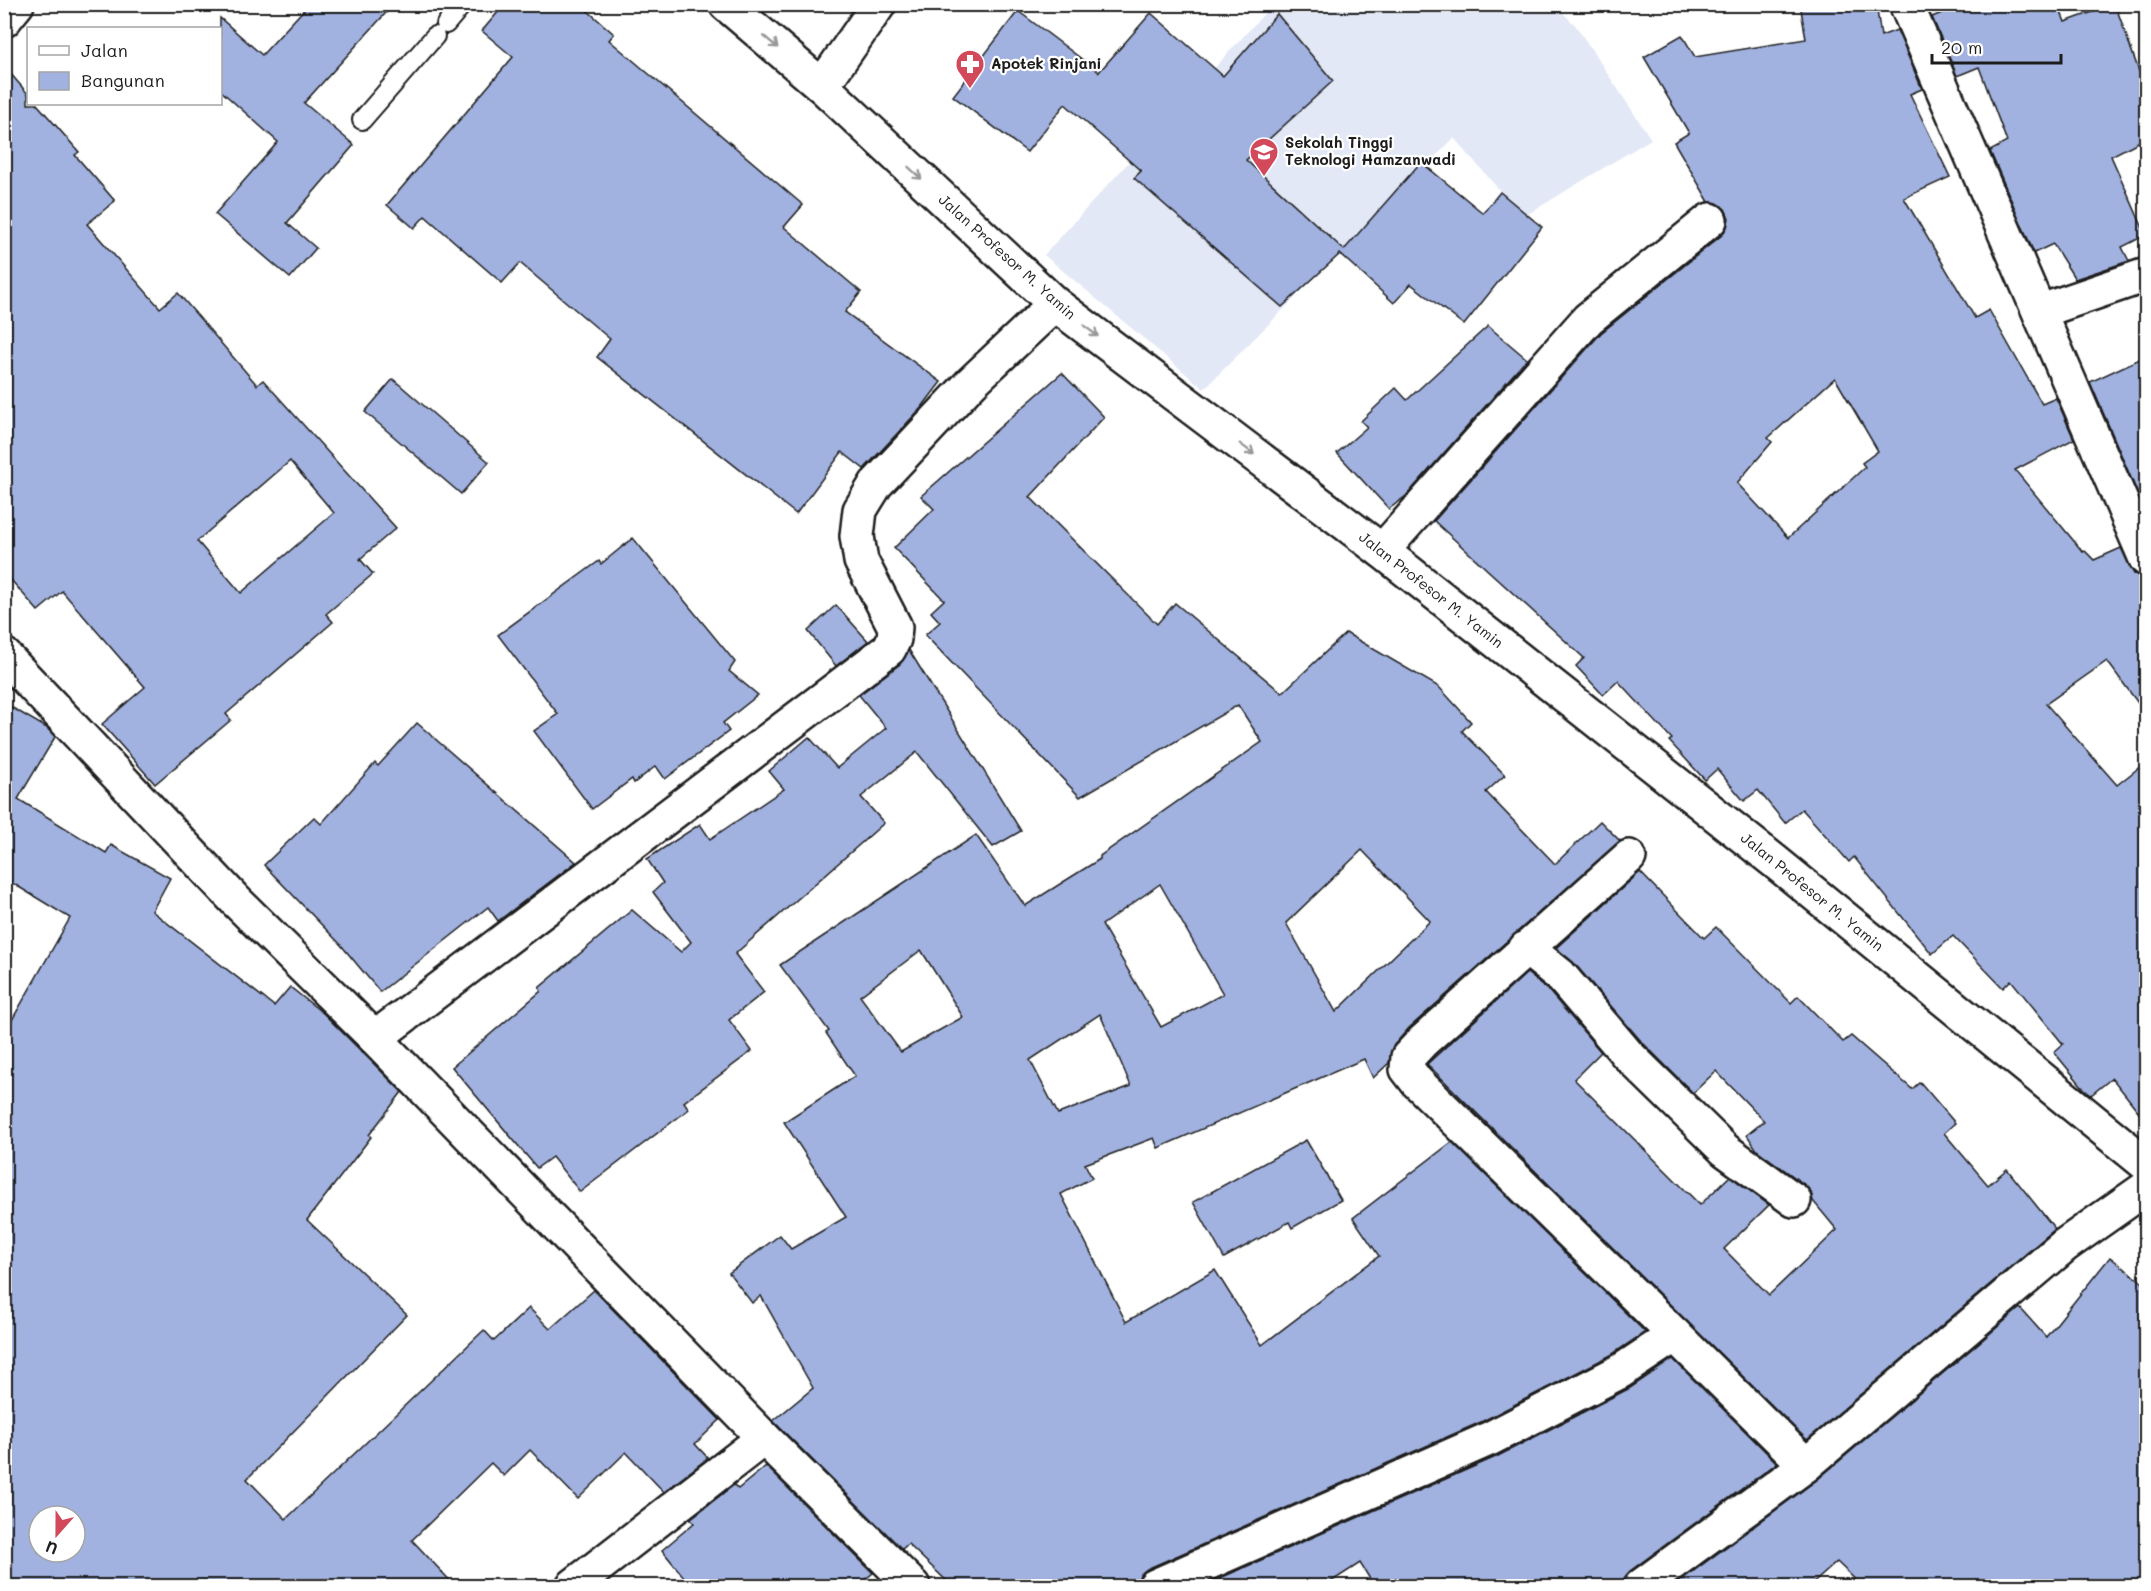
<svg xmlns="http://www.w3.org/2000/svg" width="2151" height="1591" viewBox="0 0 2151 1591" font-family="Mali,sans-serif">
	<rect width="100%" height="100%" fill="#fff"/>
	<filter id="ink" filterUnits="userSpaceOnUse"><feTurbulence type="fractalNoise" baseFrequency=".0167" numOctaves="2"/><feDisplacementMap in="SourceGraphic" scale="12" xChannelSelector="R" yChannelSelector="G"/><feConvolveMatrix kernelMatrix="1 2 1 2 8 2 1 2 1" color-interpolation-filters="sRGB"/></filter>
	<g filter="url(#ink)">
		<!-- built -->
		<polygon fill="#e3e8f6" points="1272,5 1555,5 1576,26 1651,139 1523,217 1454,138 1204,389 1044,255"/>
		<!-- building -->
		<g fill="#a1b2e0" stroke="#1c1c1c" stroke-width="1.5" fill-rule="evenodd">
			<polygon points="309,4 394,4 304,103 354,145 287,223 316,248 290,278 215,214 278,142 220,90 220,18 262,55"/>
			<polygon points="505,4 580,4 614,34 609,40 803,205 784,227 861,292 845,312 941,382 922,407 864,469 842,452 796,514 597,357 610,339 520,263 502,283 425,216 414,228 387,205 513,57 482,31"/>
			<path d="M1800,4H1876L1881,36L1897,30L1922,89L1910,94L1950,177L1904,198L1975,318L1989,310L2042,404L2056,398L2074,439L2015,470L2083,552L2085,551L2094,560L2121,548L2134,574L2146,577V714L2107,661L2046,704L2117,785L2146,762V1121L2112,1078L2091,1095L2086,1091L2054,1052L2063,1044L2011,980L2003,988L1953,936L1932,954L1854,857L1849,862L1802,809L1785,823L1758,790L1744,801L1717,769L1705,780L1669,741L1672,739L1618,681L1603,695L1576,666L1584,658L1434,521L1601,333L1722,235L1727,227L1729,218L1725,209L1717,203L1709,202L1674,142L1689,133L1644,57L1682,35L1695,57L1806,39ZM1835,378L1878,451L1862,463L1865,467L1788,538L1737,483L1772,442L1768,438Z"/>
			<polygon points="1964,4 2058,4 2065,22 2115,4 2146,91 2146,138 2111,156 2146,235 2122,247 2129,261 2075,279 2053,244 2034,253 1990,151 2007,142 1979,67 1957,76 1932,17"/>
			<polygon points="1018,11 1099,72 1151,13 1223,76 1277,14 1333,81 1246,160 1344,250 1421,162 1483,213 1500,192 1542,227 1464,325 1411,284 1394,303 1340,254 1282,307 1134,178 1141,171 1065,104 1027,152 953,96"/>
			<path d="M4,66L28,94V104H37L79,152L75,155L115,201L87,224L160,308L178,293L257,385L263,380L396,528L360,559L373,574L326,614L333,622L226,714L231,720L155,784L102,724L145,687L62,591L38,611L4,572ZM290,461L334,513L241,593L197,541Z"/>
			<polygon points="1488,326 1527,359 1406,496 1389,509 1337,453 1367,427 1361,421 1396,388 1407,400"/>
			<polygon points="2146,356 2146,513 2090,382"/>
			<path d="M1062,373L1104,417L1030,497L1157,624L1175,603L1282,693L1346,633L1439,687L1471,722L1462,731L1505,775L1486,792L1555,864L1600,821L1620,841L1409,1028L1394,1045L1389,1063L1373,1078L1364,1059L1158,1148L1154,1138L1085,1164L1092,1178L1061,1194L1126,1322L1215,1270L1262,1345L1379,1256L1353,1218L1452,1142L1645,1332L1611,1355L1481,1422L1147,1569L1140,1575L1137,1587H953L908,1544L902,1549L773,1421L813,1388L761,1296L752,1303L729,1273L780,1235L791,1249L846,1217L784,1122L855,1076L826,1033L829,1031L780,965L976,835L1025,906L1100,859V856L1262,742L1238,705L1080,797L925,635L940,622L931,612L944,600L894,548L934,509L921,496ZM1362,850L1430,921L1336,1012L1286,923ZM1160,884L1223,994L1161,1027L1102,925ZM921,950L963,1017L901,1052L860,996ZM1100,1014L1131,1086L1058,1114L1030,1060Z"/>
			<polygon points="393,379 489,462 461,494 365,412"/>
			<polygon points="633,538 735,662 729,671 758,695 723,723 729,731 665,779 656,766 634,783 632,779 592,809 534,731 558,714 498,635 599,561 601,564"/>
			<polygon points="836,605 868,641 836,666 808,631"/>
			<polygon points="909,650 1021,831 993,847 917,752 861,797 884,823 735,954 764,992 729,1020 752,1051 684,1102 689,1109 580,1192 552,1157 537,1168 452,1067 541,991 539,988 632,910 681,952 691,942 653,892 663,883 647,859 700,824 710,839 784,789 769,771 809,737 837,768 886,728 859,695 900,664"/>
			<path d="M4,703L47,728L55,737L18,799L106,853L111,845L170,878L152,911L274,1006L290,987L324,1014L402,1092L369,1135L371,1137L307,1220L407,1315L247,1479L286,1519L484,1330L494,1341L529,1308L550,1329L594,1290L720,1420L695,1444L708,1458L664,1492L626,1452L578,1499L530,1450L504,1476L491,1463L412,1540L456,1587H4V1034L70,918L4,878ZM39,1516H75V1552H39Z"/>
			<polygon points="417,723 576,862 498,921 488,907 380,992 341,945 264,865 314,817 321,824 375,763 378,766"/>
			<polygon points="1640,872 1704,938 1716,927 1791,1003 1798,996 1843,1042 1851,1036 1912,1089 1920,1082 1955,1123 1944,1133 1988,1185 2007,1169 2055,1229 1807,1440 1427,1064 1527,973 1547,989 1601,1052 1574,1079 1700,1205 1730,1176 1769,1205 1724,1249 1769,1295 1837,1230 1813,1201 1811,1192 1805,1185 1757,1150 1747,1135 1764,1121 1716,1071 1693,1093 1641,1041 1574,963 1556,948"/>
			<polygon points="1306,1140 1341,1200 1292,1228 1289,1222 1224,1258 1193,1202"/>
			<polygon points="2110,1257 2146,1285 2146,1587 1863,1587 1837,1562 1809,1587 1672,1587 1818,1479 2020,1308 2046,1337"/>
			<polygon points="1673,1359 1777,1463 1630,1571 1624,1578 1623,1587 1375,1587 1360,1563 1323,1587 1200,1587 1498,1456 1630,1388"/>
			<polygon points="766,1466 873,1573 856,1587 692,1587 662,1550 694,1523 690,1519 734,1485 738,1489"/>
		</g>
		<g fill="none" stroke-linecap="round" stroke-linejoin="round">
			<!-- lane casing -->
			<g stroke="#1c1c1c" stroke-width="22">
				<g id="lane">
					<polyline points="446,24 463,4"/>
					<polyline points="362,120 435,36"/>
				</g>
			</g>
			<!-- street casing -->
			<g stroke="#1c1c1c" stroke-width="38">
				<g id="street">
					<polyline points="1906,4 2146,559"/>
					<polyline points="4,20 17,4"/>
					<polyline points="822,86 879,4"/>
					<polyline points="2041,311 2146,275"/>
					<polyline points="1382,551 1588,319 1710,220"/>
					<polyline points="4,655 236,901 375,1038 764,1438 913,1586"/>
					<polyline points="1629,857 1422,1042 1408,1057 1407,1069 1417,1082 1675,1335"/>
					<polyline points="1526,948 1560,975 1627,1054 1725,1150 1794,1200"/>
					<polyline points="375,1038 889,649 894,639 895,627 861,561 857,536 860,510 876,484 972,382 1055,304"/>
					<polyline points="573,1586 764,1438"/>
					<polyline points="1155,1586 1489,1439 1621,1371 1675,1335 1806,1465"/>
					<polyline points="1641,1586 1806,1465 2065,1245 2146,1188"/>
				</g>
			</g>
			<!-- secondary casing -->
			<g stroke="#1c1c1c" stroke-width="38">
				<polyline id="secondary" points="726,4 822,86 1055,304 1382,551 1773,860 2146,1164"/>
			</g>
			<!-- lane -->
			<use href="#lane" stroke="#fff" stroke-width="18"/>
			<!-- street -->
			<use href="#street" stroke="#fff" stroke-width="33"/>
			<!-- secondary -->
			<use href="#secondary" stroke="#fff" stroke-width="33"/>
		</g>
		<!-- one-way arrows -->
		<defs><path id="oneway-shaft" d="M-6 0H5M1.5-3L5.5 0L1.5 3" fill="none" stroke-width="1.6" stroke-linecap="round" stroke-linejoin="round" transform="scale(1.5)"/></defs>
		<g stroke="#999">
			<use href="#oneway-shaft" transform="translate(771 42) rotate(40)"/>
			<use href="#oneway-shaft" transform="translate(915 173) rotate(43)"/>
			<use href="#oneway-shaft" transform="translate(1091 331) rotate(37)"/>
			<use href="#oneway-shaft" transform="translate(1247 449) rotate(37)"/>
		</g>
	</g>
	<!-- icons -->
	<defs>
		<g id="pharmacy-pin" transform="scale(1.5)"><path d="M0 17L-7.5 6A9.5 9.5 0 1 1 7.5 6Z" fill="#d1495b" stroke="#fff"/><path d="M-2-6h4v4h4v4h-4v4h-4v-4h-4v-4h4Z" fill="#fff"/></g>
		<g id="university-pin" transform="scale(1.5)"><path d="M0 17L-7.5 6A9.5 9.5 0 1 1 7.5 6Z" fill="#d1495b" stroke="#fff"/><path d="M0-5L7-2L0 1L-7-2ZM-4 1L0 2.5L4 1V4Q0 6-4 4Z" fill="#fff"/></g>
	</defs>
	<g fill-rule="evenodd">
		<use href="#pharmacy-pin" x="970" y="64"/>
		<use href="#university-pin" x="1264" y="152"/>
	</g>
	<g text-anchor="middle" stroke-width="4.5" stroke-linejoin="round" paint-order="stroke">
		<!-- poi labels -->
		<g font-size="15" font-weight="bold" fill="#1c1c1c" stroke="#fff" text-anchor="start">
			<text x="991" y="69">Apotek Rinjani</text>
			<text x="1285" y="148">Sekolah Tinggi<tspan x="1285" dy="17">Teknologi Hamzanwadi</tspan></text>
		</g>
		<!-- street labels -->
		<g font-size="15" fill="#1c1c1c" stroke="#fff">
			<text transform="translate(1007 257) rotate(42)" y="5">Jalan Profesor M. Yamin</text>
			<text transform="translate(1431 590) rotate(38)" y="5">Jalan Profesor M. Yamin</text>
			<text transform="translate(1812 892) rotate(39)" y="5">Jalan Profesor M. Yamin</text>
		</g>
	</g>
	<!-- margin -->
	<rect width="2151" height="1591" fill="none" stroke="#fff" stroke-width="24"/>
	<rect x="12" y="12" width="2127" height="1567" fill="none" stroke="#1c1c1c" stroke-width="2" filter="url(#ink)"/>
	<!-- legend -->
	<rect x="27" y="27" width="195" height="78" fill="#ffffff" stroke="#a4a4a4" stroke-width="1.5"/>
	<rect x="39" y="46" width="30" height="9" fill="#ffffff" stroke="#a4a4a4" stroke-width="1.5"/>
	<text x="81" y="57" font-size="18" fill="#1c1c1c">Jalan</text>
	<rect x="39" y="72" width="30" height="18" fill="#a1b2e0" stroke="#a4a4a4" stroke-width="1.5"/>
	<text x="81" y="87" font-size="18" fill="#1c1c1c">Bangunan</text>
	<!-- north arrow -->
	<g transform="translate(57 1534) rotate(201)"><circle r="28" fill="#ffffff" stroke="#a4a4a4" stroke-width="1.5"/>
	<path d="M0-4.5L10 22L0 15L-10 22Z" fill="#d1495b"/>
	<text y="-9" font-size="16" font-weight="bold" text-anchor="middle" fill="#1c1c1c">U</text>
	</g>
	<!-- scale -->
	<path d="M1932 54v9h129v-9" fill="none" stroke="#1c1c1c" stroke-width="3"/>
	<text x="1941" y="54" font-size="18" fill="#1c1c1c" stroke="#ffffff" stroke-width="4.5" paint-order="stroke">20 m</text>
</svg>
